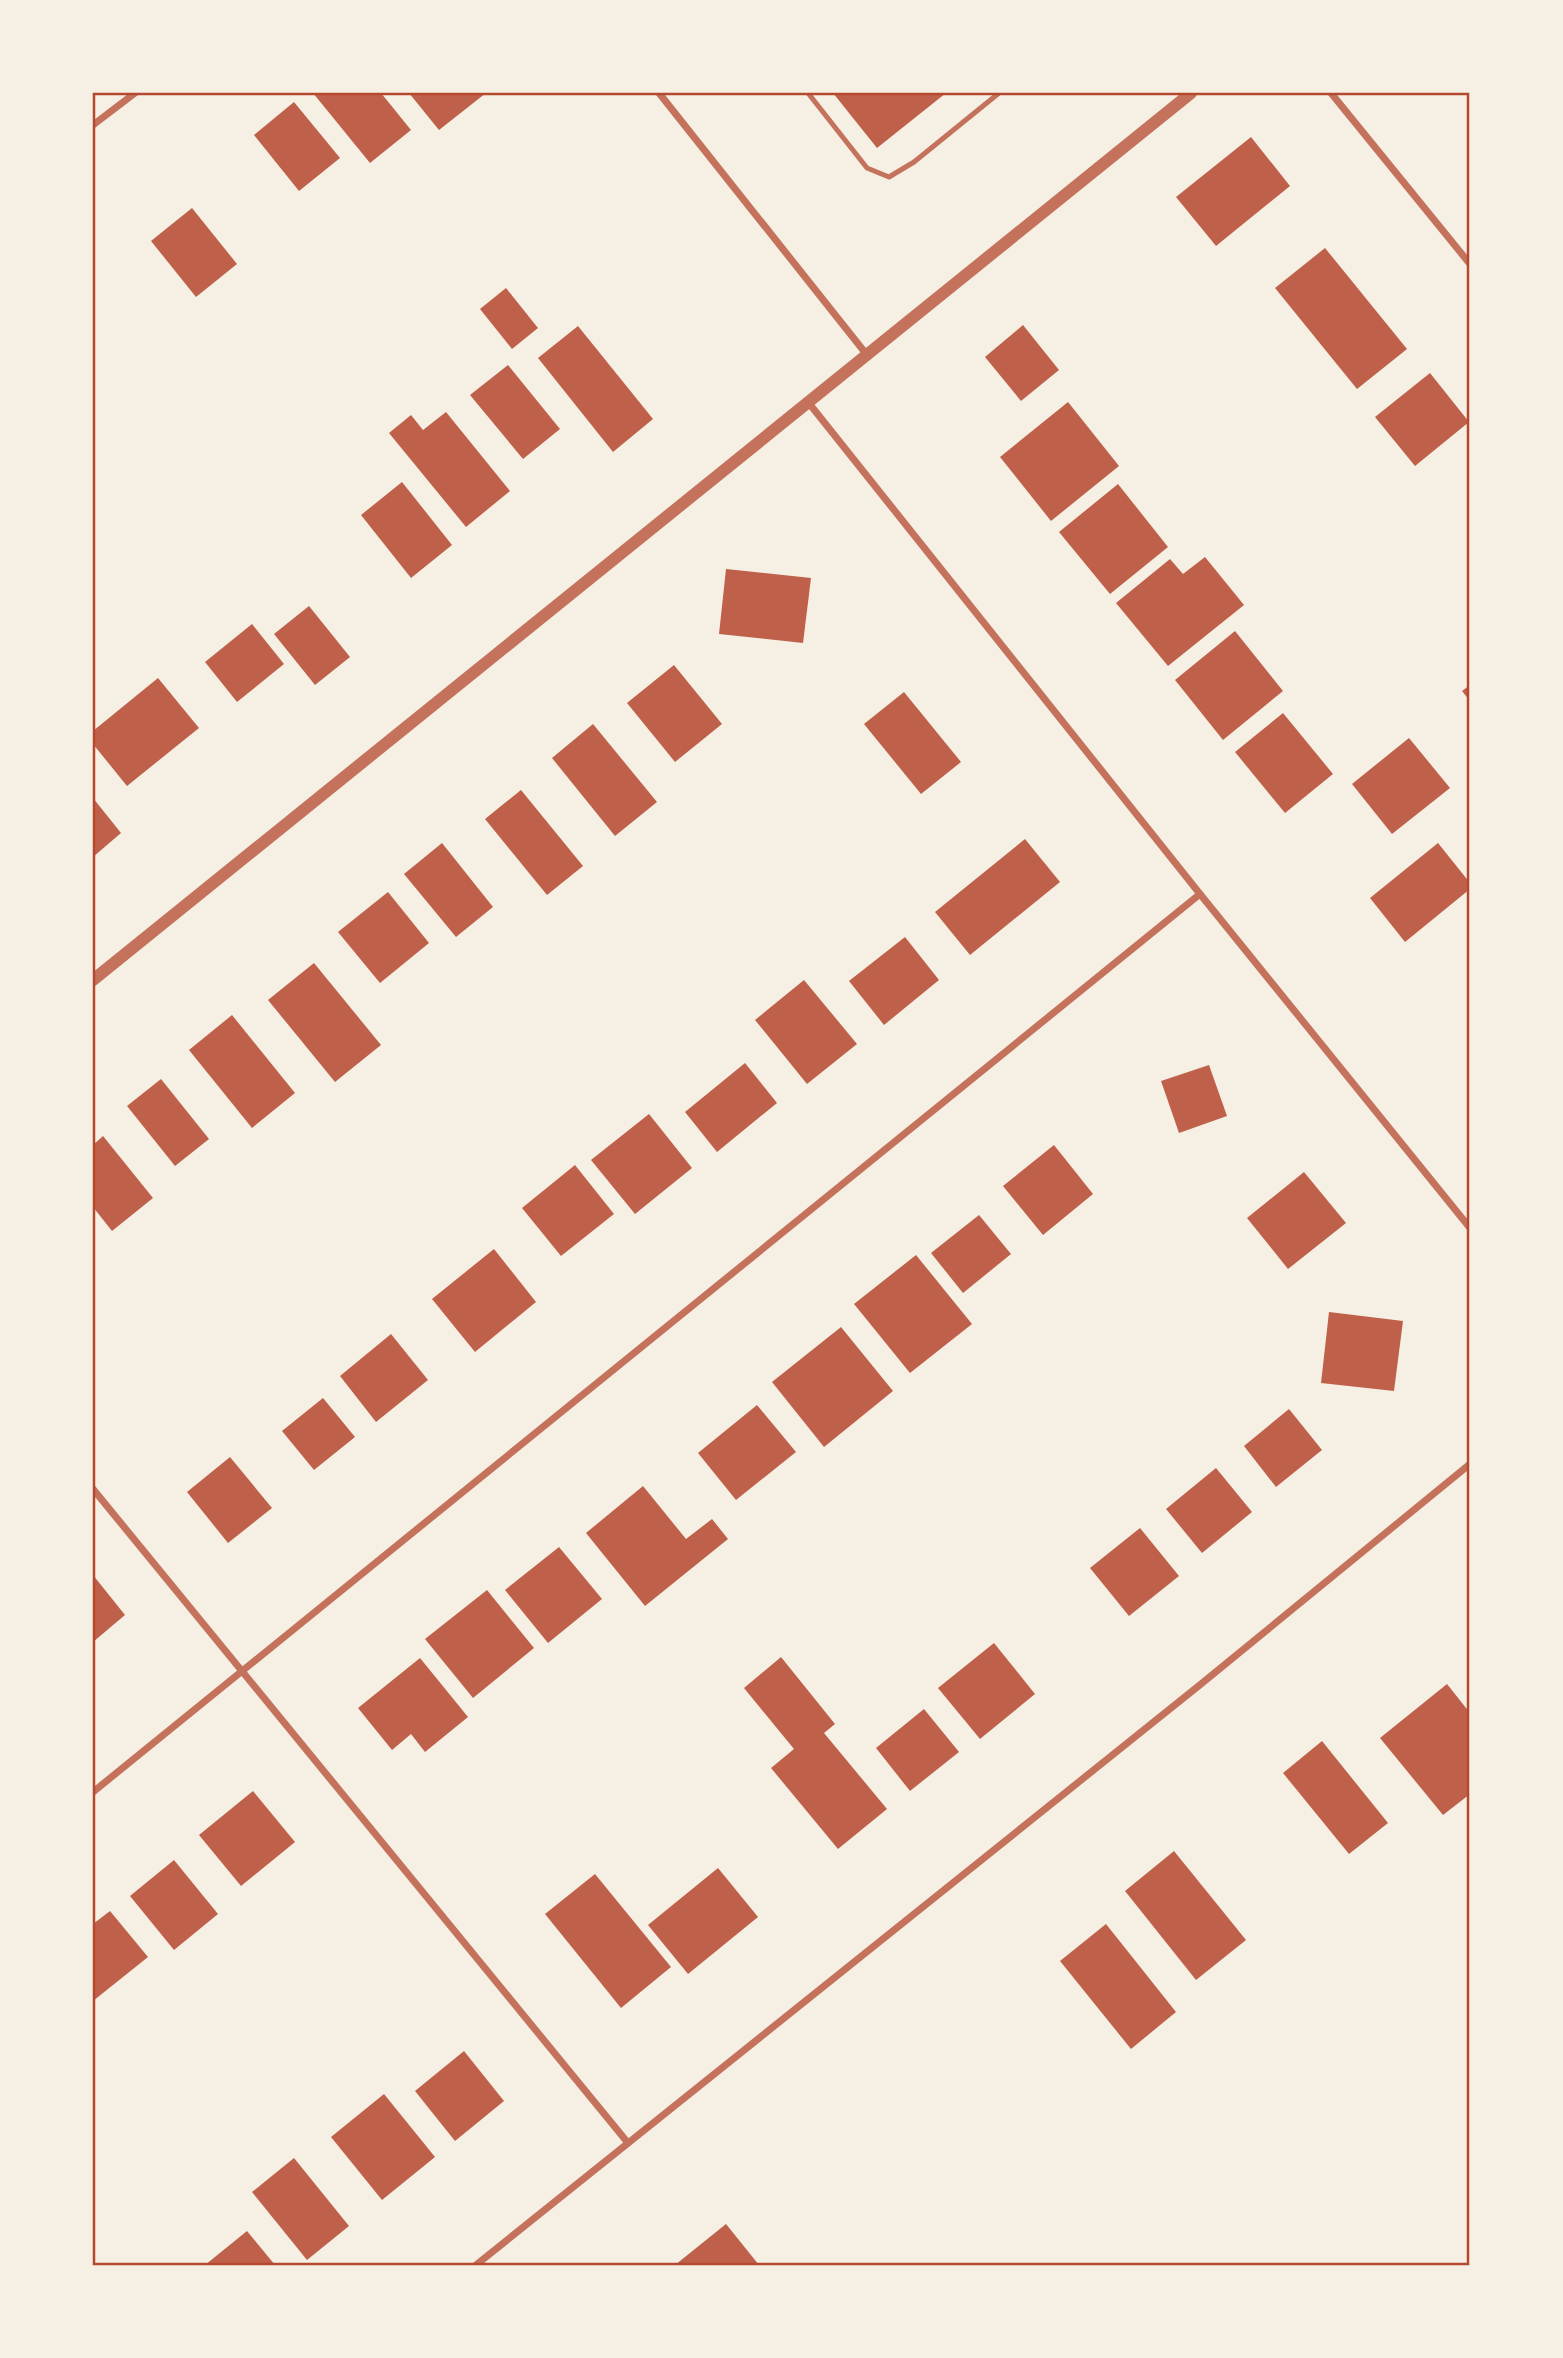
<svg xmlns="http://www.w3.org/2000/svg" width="1563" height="2358" viewBox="0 0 1563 2358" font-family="Lato,sans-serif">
	<rect width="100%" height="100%" fill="#f6efe4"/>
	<!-- building -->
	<g fill="#bf614a">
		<polygon points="313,93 381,93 411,130 370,163"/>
		<polygon points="409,93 486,93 439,130"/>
		<polygon points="833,93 946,93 877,148"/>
		<polygon points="294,102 340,158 299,191 254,135"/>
		<polygon points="1251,137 1290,186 1216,246 1176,197"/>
		<polygon points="192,208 237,264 196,297 151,241"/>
		<polygon points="1325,248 1407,349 1357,389 1275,288"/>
		<polygon points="506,288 538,328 512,349 480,309"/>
		<polygon points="1023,325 1059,370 1021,401 985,357"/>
		<polygon points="578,326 653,419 613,452 538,358"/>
		<polygon points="508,365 560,429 523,459 470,395"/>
		<polygon points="1430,373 1469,422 1415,466 1375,417"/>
		<polygon points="1068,402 1119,466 1051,521 1000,457"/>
		<polygon points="446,412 510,491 466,527 389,433 411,415 423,430"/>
		<polygon points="402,482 452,545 411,578 361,515"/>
		<polygon points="1118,484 1168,547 1110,594 1059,532"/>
		<polygon points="1205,557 1244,605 1168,666 1116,603 1170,559 1183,574"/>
		<polygon points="726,569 811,578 803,643 719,634"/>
		<polygon points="309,606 350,657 315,685 274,634"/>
		<polygon points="252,624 284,664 237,702 205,662"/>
		<polygon points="1235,631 1283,691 1223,740 1175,680"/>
		<polygon points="674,665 722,724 675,762 627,703"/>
		<polygon points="158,678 199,728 127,786 93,744 93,731"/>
		<polygon points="1470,685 1470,701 1462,691"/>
		<polygon points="904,692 961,762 921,794 864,724"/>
		<polygon points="1283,713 1333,774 1285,813 1235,752"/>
		<polygon points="593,724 657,802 615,836 552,758"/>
		<polygon points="1409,738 1450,788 1392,834 1352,784"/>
		<polygon points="521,790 583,866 547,895 485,819"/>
		<polygon points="93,798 121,833 93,857"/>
		<polygon points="1025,839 1060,882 970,955 935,912"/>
		<polygon points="442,843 493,907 456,937 404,874"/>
		<polygon points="1438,843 1470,883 1470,889 1405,942 1370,898"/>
		<polygon points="388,892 429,943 380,983 338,932"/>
		<polygon points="905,937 939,980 884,1025 849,981"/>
		<polygon points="314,963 381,1045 335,1082 268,1000"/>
		<polygon points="804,980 857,1044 807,1084 755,1020"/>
		<polygon points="232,1015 295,1093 252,1128 189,1050"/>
		<polygon points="745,1063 777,1103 717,1152 685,1112"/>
		<polygon points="1209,1065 1227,1116 1179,1133 1161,1081"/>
		<polygon points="161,1079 209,1139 175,1166 127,1106"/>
		<polygon points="649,1114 692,1168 635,1214 591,1160"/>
		<polygon points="103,1136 153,1198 112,1231 93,1207 93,1145"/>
		<polygon points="1054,1145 1093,1194 1043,1235 1003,1186"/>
		<polygon points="575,1165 614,1214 561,1256 522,1208"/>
		<polygon points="1304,1172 1346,1223 1288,1269 1247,1218"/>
		<polygon points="979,1215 1011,1254 963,1293 931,1253"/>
		<polygon points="494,1249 536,1302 475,1352 432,1299"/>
		<polygon points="916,1255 972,1324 910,1373 854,1304"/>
		<polygon points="1329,1312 1403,1321 1394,1391 1321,1383"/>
		<polygon points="841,1327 893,1391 824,1447 772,1382"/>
		<polygon points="391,1334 428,1380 376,1422 340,1376"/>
		<polygon points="323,1398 355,1437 314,1470 282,1431"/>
		<polygon points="757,1405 796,1452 736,1500 698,1453"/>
		<polygon points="1289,1409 1322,1450 1276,1487 1244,1446"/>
		<polygon points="230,1457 272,1508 228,1543 187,1492"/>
		<polygon points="1216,1468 1252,1512 1202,1553 1166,1509"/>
		<polygon points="643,1486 686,1539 712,1519 728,1539 645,1606 586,1533"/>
		<polygon points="1140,1528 1179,1576 1129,1616 1090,1568"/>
		<polygon points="559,1547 602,1599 548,1643 505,1590"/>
		<polygon points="93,1575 125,1615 93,1642"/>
		<polygon points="487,1590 534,1648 473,1698 425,1639"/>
		<polygon points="994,1643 1035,1694 980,1739 938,1688"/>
		<polygon points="781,1657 835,1724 824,1733 887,1809 838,1849 771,1768 794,1749 744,1688"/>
		<polygon points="420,1658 468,1717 425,1752 411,1734 392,1750 358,1708"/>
		<polygon points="1447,1684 1470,1713 1470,1794 1443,1815 1380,1738"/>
		<polygon points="924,1709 959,1752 910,1791 876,1748"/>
		<polygon points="1322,1741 1388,1823 1349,1854 1283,1773"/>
		<polygon points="253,1791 295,1842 241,1886 199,1835"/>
		<polygon points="1174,1851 1246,1940 1196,1980 1125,1891"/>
		<polygon points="174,1860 218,1914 174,1950 130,1896"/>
		<polygon points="718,1868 758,1917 688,1974 648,1925"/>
		<polygon points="595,1874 671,1967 621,2008 545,1914"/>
		<polygon points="110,1911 148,1957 93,2001 93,1924"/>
		<polygon points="1106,1924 1176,2012 1131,2049 1060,1961"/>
		<polygon points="464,2051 504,2101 455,2141 415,2091"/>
		<polygon points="384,2094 435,2157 382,2200 331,2137"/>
		<polygon points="294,2158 349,2226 307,2260 252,2192"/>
		<polygon points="726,2224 759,2265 675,2265"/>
		<polygon points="247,2231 275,2265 205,2265"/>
	</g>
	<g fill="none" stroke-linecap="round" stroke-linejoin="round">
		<!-- service -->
		<polyline stroke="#c5725c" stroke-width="5" points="808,93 867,168 889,177 914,162 999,93"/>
		<!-- minor -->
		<g stroke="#c5725c" stroke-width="7">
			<polyline points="659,93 867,355"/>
			<polyline points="1331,93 1470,264"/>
			<polyline points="93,125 135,93"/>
			<polyline points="808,402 1200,894 1470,1228"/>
			<polyline points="93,1489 628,2143"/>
			<polyline points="93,1792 1200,894"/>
			<polyline points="476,2265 1201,1684 1470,1464"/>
		</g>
		<!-- tertiary -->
		<polyline stroke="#c5725c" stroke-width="12" points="93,980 1191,93"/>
	</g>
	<!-- border -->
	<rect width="1563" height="2358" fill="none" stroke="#f6efe4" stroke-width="189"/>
	<rect x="94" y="94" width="1374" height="2170" fill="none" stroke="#b5482f" stroke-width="2.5"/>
</svg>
